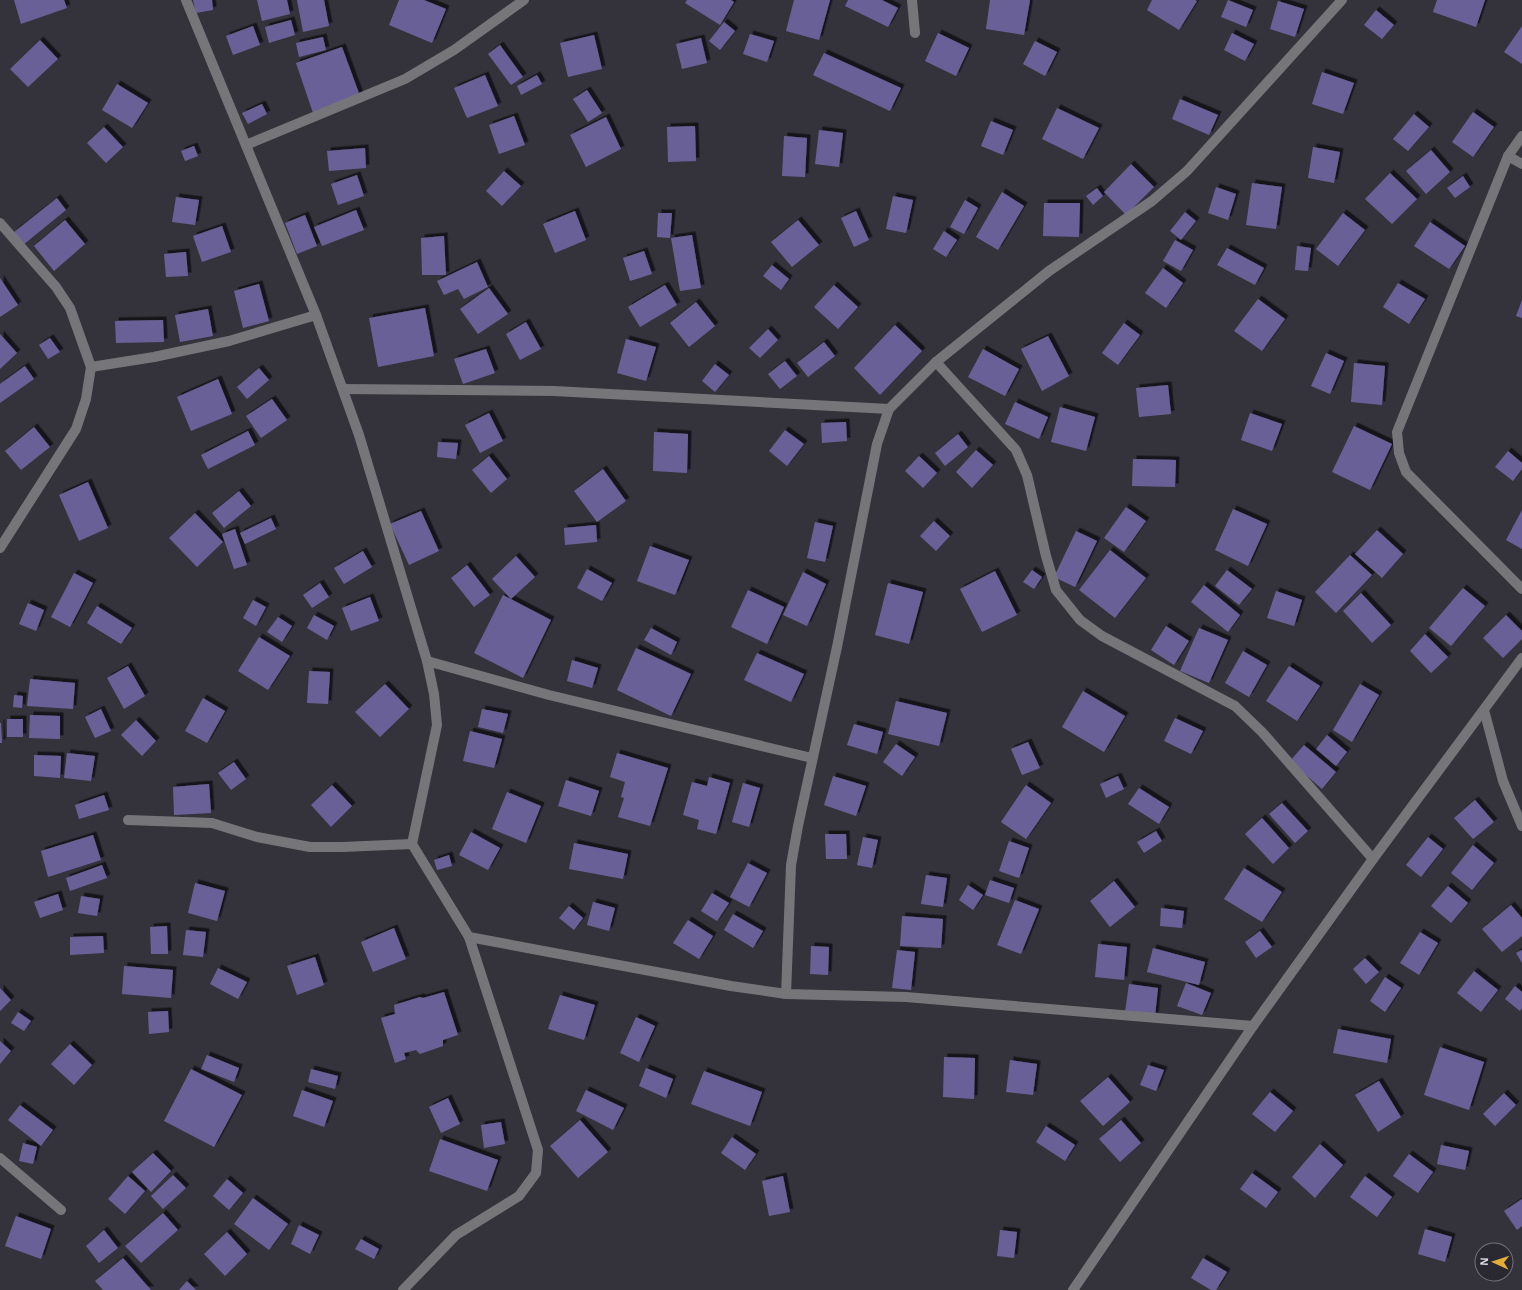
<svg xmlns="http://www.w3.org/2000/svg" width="1522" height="1290" viewBox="0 0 1522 1290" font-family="Arial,sans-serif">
	<defs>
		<filter id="shadow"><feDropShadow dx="3.5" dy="-3.5" stdDeviation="0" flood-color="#0009"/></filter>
	</defs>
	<rect width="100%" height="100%" fill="#34333c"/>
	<!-- building -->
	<g fill="#6b6198" filter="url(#shadow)">
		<polygon points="14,0 64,0 67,8 21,24"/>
		<polygon points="193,0 212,0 213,10 196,13"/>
		<polygon points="257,0 287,0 290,14 262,21"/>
		<polygon points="297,0 324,0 329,26 303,32"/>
		<polygon points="399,0 424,0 446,9 432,43 389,25"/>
		<polygon points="687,0 731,0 734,2 720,25 685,3"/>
		<polygon points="794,0 830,0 819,40 786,31"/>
		<polygon points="848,0 882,0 898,8 888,27 845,6"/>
		<polygon points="990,0 1030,0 1024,35 986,29"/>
		<polygon points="1152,0 1195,0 1197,1 1179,30 1147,10"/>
		<polygon points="1228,0 1253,10 1246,27 1221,17"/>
		<polygon points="1437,0 1485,0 1476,27 1433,12"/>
		<polygon points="1278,1 1304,9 1295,37 1270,29"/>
		<polygon points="1376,10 1394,25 1382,39 1364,25"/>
		<polygon points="291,20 295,35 269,43 265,27"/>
		<polygon points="724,22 735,31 720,50 709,41"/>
		<polygon points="253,26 260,45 233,55 226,36"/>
		<polygon points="1522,26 1522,64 1504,52"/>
		<polygon points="938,33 969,48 956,76 925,61"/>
		<polygon points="1232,33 1254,44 1245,61 1224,50"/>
		<polygon points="750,34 774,41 767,62 743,54"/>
		<polygon points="594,35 602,69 568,77 560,43"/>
		<polygon points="323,37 326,50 299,57 296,43"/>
		<polygon points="701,38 707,63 682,69 676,44"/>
		<polygon points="40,40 58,59 28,87 10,69"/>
		<polygon points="1035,41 1057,52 1045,76 1023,64"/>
		<polygon points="500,45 523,77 511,85 488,54"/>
		<polygon points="342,47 360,96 313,113 296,63"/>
		<polygon points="824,53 901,88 890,111 813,75"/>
		<polygon points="1322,72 1354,83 1343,114 1312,104"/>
		<polygon points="485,75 498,106 467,118 454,88"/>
		<polygon points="537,75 542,84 521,95 517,86"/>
		<polygon points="117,84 148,103 132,128 102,110"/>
		<polygon points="587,90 602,113 588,122 573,99"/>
		<polygon points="1180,99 1218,115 1209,135 1172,119"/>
		<polygon points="262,104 267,114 248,124 242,113"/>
		<polygon points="1057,108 1099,128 1083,159 1042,139"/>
		<polygon points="1473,112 1494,127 1473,157 1452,142"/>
		<polygon points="1414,114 1429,127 1408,151 1393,139"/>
		<polygon points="514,116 525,145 499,154 489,125"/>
		<polygon points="606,117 621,149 586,167 570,135"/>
		<polygon points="991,121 1013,130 1003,155 981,146"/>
		<polygon points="695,126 696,161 668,162 667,127"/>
		<polygon points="104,127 123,147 106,163 87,143"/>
		<polygon points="819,130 843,133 839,167 815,164"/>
		<polygon points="784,136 807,138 805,177 782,176"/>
		<polygon points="194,146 198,156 185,161 181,151"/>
		<polygon points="1313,147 1340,152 1334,183 1308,178"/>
		<polygon points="365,148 366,168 329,171 327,151"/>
		<polygon points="1431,150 1450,172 1426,194 1406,171"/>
		<polygon points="1131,164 1154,187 1126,215 1104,192"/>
		<polygon points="504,171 521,186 502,206 486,191"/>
		<polygon points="1390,173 1417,199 1392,224 1365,199"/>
		<polygon points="357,175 364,196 338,205 331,184"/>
		<polygon points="1463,176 1470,187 1455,198 1447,188"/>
		<polygon points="1252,183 1282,187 1276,229 1246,225"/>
		<polygon points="1216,187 1236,194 1228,220 1208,213"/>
		<polygon points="1097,188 1103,196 1093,205 1086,196"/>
		<polygon points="1002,192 1024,206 998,250 976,237"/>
		<polygon points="893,196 913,200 906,233 886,229"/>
		<polygon points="176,197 199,200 195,225 172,222"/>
		<polygon points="57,198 66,210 23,245 13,233"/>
		<polygon points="965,200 978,208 964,234 950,227"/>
		<polygon points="1044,203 1080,203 1079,237 1043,236"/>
		<polygon points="356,210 364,230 322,246 314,227"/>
		<polygon points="575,211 586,240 555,253 543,224"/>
		<polygon points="856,211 869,240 854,247 841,218"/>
		<polygon points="1185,212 1196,221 1181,240 1170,231"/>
		<polygon points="658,213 672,213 670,238 657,237"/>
		<polygon points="1343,213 1365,230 1338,266 1316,249"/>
		<polygon points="305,215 317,246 297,254 285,223"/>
		<polygon points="65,220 85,244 54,271 34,246"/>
		<polygon points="798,220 819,245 792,267 771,242"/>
		<polygon points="1430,222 1465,246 1449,269 1414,246"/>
		<polygon points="222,226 231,252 202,262 193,236"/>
		<polygon points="944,231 957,240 946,257 933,249"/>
		<polygon points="692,235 701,288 680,291 671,238"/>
		<polygon points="444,236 446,275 422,275 421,238"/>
		<polygon points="1175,240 1193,250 1181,271 1163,261"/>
		<polygon points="1297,246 1311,248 1308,271 1295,270"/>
		<polygon points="1227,248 1264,268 1255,285 1217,265"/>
		<polygon points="644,251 652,274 630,281 623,258"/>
		<polygon points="186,252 188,276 166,277 164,254"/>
		<polygon points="477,262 488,287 464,299 458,289 444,295 437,281"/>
		<polygon points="772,265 789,279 781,290 763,276"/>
		<polygon points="1163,268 1183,283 1166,308 1145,293"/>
		<polygon points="0,278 18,305 0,317"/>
		<polygon points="1398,283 1425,299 1409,324 1383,307"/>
		<polygon points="259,284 269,321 243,328 234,291"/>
		<polygon points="665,285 677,305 640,327 628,307"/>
		<polygon points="834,285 858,307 838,329 814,307"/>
		<polygon points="489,288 508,314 478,334 460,309"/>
		<polygon points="1258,299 1285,319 1262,351 1234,331"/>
		<polygon points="1522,300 1522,318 1516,316"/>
		<polygon points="696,302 715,326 689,347 670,323"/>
		<polygon points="425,308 434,356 378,367 369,318"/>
		<polygon points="208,309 213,336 180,342 175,315"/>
		<polygon points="163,320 164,342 116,343 115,321"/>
		<polygon points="526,322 541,349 520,360 506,334"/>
		<polygon points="1124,323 1140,335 1118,365 1102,353"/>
		<polygon points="895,325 922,351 880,395 854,368"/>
		<polygon points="768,329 778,340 760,358 749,348"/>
		<polygon points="0,334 17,353 0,369"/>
		<polygon points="1048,336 1069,376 1042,391 1021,349"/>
		<polygon points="50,338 60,352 48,359 39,345"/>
		<polygon points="626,339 656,347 646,381 617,373"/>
		<polygon points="824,342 835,356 808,377 797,363"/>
		<polygon points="486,349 495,373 463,384 454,359"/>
		<polygon points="983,349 1019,369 1005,396 968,377"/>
		<polygon points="1326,353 1344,361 1330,394 1311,386"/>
		<polygon points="785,361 797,376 780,389 768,374"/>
		<polygon points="1354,363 1385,366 1382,405 1351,402"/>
		<polygon points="715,364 729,375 715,392 702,381"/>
		<polygon points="25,366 34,379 0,403 0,384"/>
		<polygon points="259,368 269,380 247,399 237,387"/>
		<polygon points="218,379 232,414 191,431 177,397"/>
		<polygon points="1168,385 1171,414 1139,417 1136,388"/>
		<polygon points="272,399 287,420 261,438 246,416"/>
		<polygon points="1015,402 1048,417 1039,439 1005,424"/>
		<polygon points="1060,407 1095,417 1086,451 1051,442"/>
		<polygon points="489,413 503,441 480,453 465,425"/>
		<polygon points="1250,413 1282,424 1272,451 1241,440"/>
		<polygon points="846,422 847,441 822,443 821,423"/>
		<polygon points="1354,426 1392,444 1370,490 1332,472"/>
		<polygon points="34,427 50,447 21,470 5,451"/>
		<polygon points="785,430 804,444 787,466 769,451"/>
		<polygon points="248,431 255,445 208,469 201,455"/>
		<polygon points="654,432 688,434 687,473 653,471"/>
		<polygon points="958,434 968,447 945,466 935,453"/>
		<polygon points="438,442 458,443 456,459 437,457"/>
		<polygon points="976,450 993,465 972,488 956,472"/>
		<polygon points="1508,451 1522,463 1522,469 1513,481 1495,467"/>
		<polygon points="489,456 507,479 491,493 472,470"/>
		<polygon points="919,456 937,473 923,488 905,471"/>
		<polygon points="1133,459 1176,460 1175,487 1132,486"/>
		<polygon points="603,469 626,501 597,522 574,491"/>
		<polygon points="88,482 108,528 79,541 59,495"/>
		<polygon points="239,491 251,506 224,528 212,513"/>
		<polygon points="1126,507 1146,521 1124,552 1104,538"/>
		<polygon points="1233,509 1267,524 1248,566 1215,550"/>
		<polygon points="1522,510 1522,549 1506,540"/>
		<polygon points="421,511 439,551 409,565 390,524"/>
		<polygon points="195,513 223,542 197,567 169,538"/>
		<polygon points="271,518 276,529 245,544 240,533"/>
		<polygon points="934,521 950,536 936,551 920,536"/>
		<polygon points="815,522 833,526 825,562 807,558"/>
		<polygon points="596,525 597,542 565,545 564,528"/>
		<polygon points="235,529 247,565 234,569 222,534"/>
		<polygon points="1377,530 1403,554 1382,578 1355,554"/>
		<polygon points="1076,531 1097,541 1075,587 1054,577"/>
		<polygon points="650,546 689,560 675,595 637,581"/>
		<polygon points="1110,550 1146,578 1115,618 1079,590"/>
		<polygon points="363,551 372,567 344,584 334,568"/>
		<polygon points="1350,555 1372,575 1336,613 1315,592"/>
		<polygon points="516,556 535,577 511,599 492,579"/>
		<polygon points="467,565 490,595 474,607 451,578"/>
		<polygon points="587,569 612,583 602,601 577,588"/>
		<polygon points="1032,570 1042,577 1034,589 1023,582"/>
		<polygon points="1227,570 1252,589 1239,605 1215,586"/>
		<polygon points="995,571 1017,615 982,632 960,589"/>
		<polygon points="803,572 826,584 807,626 783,615"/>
		<polygon points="74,573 93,583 70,627 51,617"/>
		<polygon points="320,583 329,597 312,608 303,595"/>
		<polygon points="888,583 923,592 909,644 875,635"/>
		<polygon points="1204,585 1240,615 1228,632 1191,602"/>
		<polygon points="1463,588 1485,606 1451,646 1429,628"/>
		<polygon points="748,590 784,607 767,644 731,627"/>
		<polygon points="1276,591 1302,600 1294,626 1267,618"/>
		<polygon points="1361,593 1391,625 1372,643 1343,611"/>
		<polygon points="503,595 551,620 523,678 474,653"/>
		<polygon points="370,597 379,621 351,631 342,608"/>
		<polygon points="253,600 266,607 256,626 243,618"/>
		<polygon points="28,603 44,610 36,631 19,624"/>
		<polygon points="97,606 132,628 121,644 87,623"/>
		<polygon points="314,615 334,626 327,640 307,628"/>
		<polygon points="1506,615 1522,631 1522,639 1503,658 1483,638"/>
		<polygon points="278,617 292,626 282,642 267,632"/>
		<polygon points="1166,626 1189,641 1174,665 1151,650"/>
		<polygon points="651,628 677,642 671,655 644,640"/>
		<polygon points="1199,628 1228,640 1209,683 1180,671"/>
		<polygon points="1425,634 1448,657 1431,673 1410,651"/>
		<polygon points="259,637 290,656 268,690 238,671"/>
		<polygon points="636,648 691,674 671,716 617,690"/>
		<polygon points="1243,651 1267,665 1249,697 1225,683"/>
		<polygon points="757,653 804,674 791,702 744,680"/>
		<polygon points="572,660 598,668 592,688 567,681"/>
		<polygon points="128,666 145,696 124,709 107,678"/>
		<polygon points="1289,666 1320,686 1297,721 1266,701"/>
		<polygon points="309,671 330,672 328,704 307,703"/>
		<polygon points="30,679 75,683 73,709 27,706"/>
		<polygon points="385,684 409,709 380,737 355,712"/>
		<polygon points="1360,684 1379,695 1352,742 1333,730"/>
		<polygon points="1083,691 1125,716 1104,752 1062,727"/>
		<polygon points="14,695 23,696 22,708 13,707"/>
		<polygon points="203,698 225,711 207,743 185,731"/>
		<polygon points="896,701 947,713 939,746 888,734"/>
		<polygon points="101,709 111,731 95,738 85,717"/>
		<polygon points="482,709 508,714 503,733 478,727"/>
		<polygon points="30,715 60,716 60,739 29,738"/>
		<polygon points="1175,718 1203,731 1191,754 1164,741"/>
		<rect x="7" y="719" width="16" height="18"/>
		<polygon points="136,720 156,741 142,756 121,735"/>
		<polygon points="0,723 1,723 2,743 0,743"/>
		<polygon points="854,724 883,732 877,754 847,745"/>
		<polygon points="470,731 502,739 494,768 463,761"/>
		<polygon points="1327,735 1347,752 1336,766 1316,749"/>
		<polygon points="1028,742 1040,768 1022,775 1011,749"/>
		<polygon points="896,744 915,757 902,776 883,762"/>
		<polygon points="1304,745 1336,772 1322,789 1290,761"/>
		<polygon points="67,753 95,756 91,781 64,778"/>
		<polygon points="617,753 668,768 650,826 618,817 624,798 621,797 625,782 610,777"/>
		<polygon points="34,755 61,756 60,778 34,776"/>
		<polygon points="234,762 246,779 231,790 218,773"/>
		<polygon points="833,776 866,786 856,816 824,805"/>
		<polygon points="1118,776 1124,789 1106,798 1100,784"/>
		<polygon points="709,777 730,783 716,834 697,829 699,820 683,815 692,782 707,786"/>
		<polygon points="566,780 599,791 591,816 558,806"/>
		<polygon points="743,783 760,788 749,827 732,822"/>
		<polygon points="209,784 211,813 174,815 173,787"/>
		<polygon points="332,785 352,806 331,827 311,805"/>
		<polygon points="1026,785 1051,803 1026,839 1001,822"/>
		<polygon points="1139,788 1169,807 1159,824 1128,804"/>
		<polygon points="507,792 541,806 526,843 492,829"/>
		<polygon points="104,795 109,810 79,819 75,805"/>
		<polygon points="1475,800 1494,822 1473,839 1454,818"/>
		<polygon points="1282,803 1308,831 1295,843 1269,814"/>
		<polygon points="1262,818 1289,848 1273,864 1245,834"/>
		<polygon points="1156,831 1162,841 1144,853 1137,842"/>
		<polygon points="471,832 500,848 488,870 459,855"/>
		<polygon points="825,834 846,834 847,859 826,859"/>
		<polygon points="93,835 101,860 48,877 41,851"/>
		<polygon points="863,837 878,840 872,868 857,865"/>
		<polygon points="1428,837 1443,849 1421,877 1406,865"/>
		<polygon points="1009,841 1029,848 1019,878 999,871"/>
		<polygon points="574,843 628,854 623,879 569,869"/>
		<polygon points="1473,845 1494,863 1472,890 1451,873"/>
		<polygon points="449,855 452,866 437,870 434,860"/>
		<polygon points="748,863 767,873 749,907 730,897"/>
		<polygon points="102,865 107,878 70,891 66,878"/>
		<polygon points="1244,868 1282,892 1262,922 1224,899"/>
		<polygon points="926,875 947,878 943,907 921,904"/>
		<polygon points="990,880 1014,888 1009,903 985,895"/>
		<polygon points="1114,881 1135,907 1110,927 1090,901"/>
		<polygon points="195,883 225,891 217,921 188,913"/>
		<polygon points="968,885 983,895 973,910 959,900"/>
		<polygon points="1448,886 1468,903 1451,923 1431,906"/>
		<polygon points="712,893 729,903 717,921 701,911"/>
		<polygon points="58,894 63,910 40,918 34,902"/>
		<polygon points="81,896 100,899 97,916 78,913"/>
		<polygon points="1015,900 1039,909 1021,954 997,945"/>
		<polygon points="593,902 615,908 609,931 587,925"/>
		<polygon points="1511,905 1522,918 1522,936 1502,952 1482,929"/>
		<polygon points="569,906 583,918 574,930 559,918"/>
		<polygon points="1161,908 1184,911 1182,928 1160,926"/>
		<polygon points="733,914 763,931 753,948 724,930"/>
		<polygon points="902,916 943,919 941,948 900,946"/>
		<polygon points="688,920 713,936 699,959 673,943"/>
		<polygon points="167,926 168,954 151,954 150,927"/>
		<polygon points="394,928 406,959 373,972 361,942"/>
		<polygon points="186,930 206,932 203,957 183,955"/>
		<polygon points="1260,931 1272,947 1256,958 1245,942"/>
		<polygon points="1420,932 1438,943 1419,975 1400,963"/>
		<polygon points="103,936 104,953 70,955 70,937"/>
		<polygon points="1098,944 1127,947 1124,980 1095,977"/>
		<polygon points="811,946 829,947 828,975 810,974"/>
		<polygon points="1153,948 1205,962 1199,985 1147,972"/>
		<polygon points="897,950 915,952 911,990 892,988"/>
		<polygon points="1522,950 1522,963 1516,953"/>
		<polygon points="315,957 324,985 297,995 287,966"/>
		<polygon points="1365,958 1379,972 1366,984 1353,969"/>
		<polygon points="124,966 173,970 171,998 122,994"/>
		<polygon points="218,968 247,982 238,999 210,984"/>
		<polygon points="1474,971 1498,990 1481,1012 1457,993"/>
		<polygon points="1385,977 1401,988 1385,1012 1370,1001"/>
		<polygon points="1186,983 1211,993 1202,1015 1177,1006"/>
		<polygon points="1129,984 1158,988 1155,1016 1125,1012"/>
		<polygon points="1515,986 1522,992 1522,1008 1520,1011 1505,999"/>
		<polygon points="0,988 11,1000 0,1011"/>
		<polygon points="444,992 458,1035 443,1040 443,1046 420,1054 416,1050 404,1053 406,1059 395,1063 381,1018 395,1014 394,1005 420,997 423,998"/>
		<polygon points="560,995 595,1005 584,1040 548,1029"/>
		<polygon points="168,1011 169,1032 149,1034 148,1012"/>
		<polygon points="18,1012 31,1021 24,1031 11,1023"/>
		<polygon points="636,1017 655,1026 639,1062 620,1053"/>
		<polygon points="1338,1029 1391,1039 1387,1063 1333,1053"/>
		<polygon points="0,1041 11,1051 0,1064"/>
		<polygon points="70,1044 92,1065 74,1085 51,1064"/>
		<polygon points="1440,1047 1484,1062 1469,1110 1424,1095"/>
		<polygon points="207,1055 239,1068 234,1082 201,1069"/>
		<polygon points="944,1057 975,1058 974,1099 943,1097"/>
		<polygon points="1010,1060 1037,1064 1033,1095 1006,1092"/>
		<polygon points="1148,1065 1164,1070 1156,1091 1140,1085"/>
		<polygon points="646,1068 673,1079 666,1098 639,1086"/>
		<polygon points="191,1069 242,1095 214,1147 164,1121"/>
		<polygon points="311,1069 338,1076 335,1089 308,1082"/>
		<polygon points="704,1071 762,1092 750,1126 691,1104"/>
		<polygon points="1108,1077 1130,1102 1103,1126 1080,1101"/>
		<polygon points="1379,1081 1401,1117 1378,1132 1355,1095"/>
		<polygon points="302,1090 333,1101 324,1127 293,1116"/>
		<polygon points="586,1090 624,1108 613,1130 576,1111"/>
		<polygon points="1270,1092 1293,1111 1275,1132 1252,1114"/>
		<polygon points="1504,1093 1516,1105 1495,1126 1483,1114"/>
		<polygon points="448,1098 460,1124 441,1133 429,1107"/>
		<polygon points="20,1105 53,1130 41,1146 8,1120"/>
		<polygon points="580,1120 608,1152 578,1178 550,1146"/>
		<polygon points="1121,1120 1141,1143 1120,1162 1099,1139"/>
		<polygon points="501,1122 505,1144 484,1148 481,1125"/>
		<polygon points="1046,1126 1075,1145 1065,1161 1036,1142"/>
		<polygon points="732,1137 756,1154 745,1170 721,1153"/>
		<polygon points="440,1139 498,1160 487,1191 429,1171"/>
		<polygon points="23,1143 37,1147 33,1164 19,1161"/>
		<polygon points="1320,1144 1343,1165 1315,1198 1292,1177"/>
		<polygon points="1441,1145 1469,1151 1465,1170 1437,1164"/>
		<polygon points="153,1153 171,1171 151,1192 132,1172"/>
		<polygon points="1409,1154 1433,1172 1418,1193 1393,1176"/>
		<polygon points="1252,1173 1278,1192 1266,1208 1240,1189"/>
		<polygon points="173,1175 186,1188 163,1209 151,1196"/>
		<polygon points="128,1176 145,1191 125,1214 108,1199"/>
		<polygon points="783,1176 790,1212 769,1216 762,1181"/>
		<polygon points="1365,1176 1392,1197 1377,1217 1350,1197"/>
		<polygon points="227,1179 243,1193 229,1210 213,1196"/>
		<polygon points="253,1198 288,1224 269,1250 234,1224"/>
		<polygon points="1522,1199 1522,1226 1517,1230 1504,1211"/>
		<polygon points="163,1213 178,1230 141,1263 125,1246"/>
		<polygon points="16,1216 51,1229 41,1259 5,1246"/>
		<polygon points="299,1225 319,1235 310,1254 291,1244"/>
		<polygon points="1425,1229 1452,1237 1445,1262 1418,1254"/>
		<polygon points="104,1230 118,1248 99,1263 86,1246"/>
		<polygon points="1000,1230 1017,1232 1014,1258 997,1256"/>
		<polygon points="227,1232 247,1254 225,1276 204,1254"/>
		<polygon points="361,1239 379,1249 374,1259 355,1249"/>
		<polygon points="123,1258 151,1290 103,1290 95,1281"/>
		<polygon points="1203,1258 1227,1272 1216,1290 1211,1290 1191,1278"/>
		<polygon points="187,1281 196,1290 179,1290"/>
	</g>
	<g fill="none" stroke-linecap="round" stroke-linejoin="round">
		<!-- minor -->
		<g stroke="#76767a" stroke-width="10">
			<polyline points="186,0 316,315 359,435 427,661 434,694 437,725 412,844 469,937 538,1150 536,1173 519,1196 456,1235 403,1290"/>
			<polyline points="912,0 915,33"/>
			<polyline points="1522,136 1508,156 1397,432 1399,453 1406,472 1522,589"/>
			<polyline points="246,145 405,79 454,50 524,0"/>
			<polyline points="1508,156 1522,164"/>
			<polyline points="0,223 56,287 70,308 91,367 86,399 76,429 0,548"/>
			<polyline points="936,362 1016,450 1027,475 1046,556 1056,590 1080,620 1102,636 1235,706 1262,732 1373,859"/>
			<polyline points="91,367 154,357 229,341 316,315"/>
			<polyline points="343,389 554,391 889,409"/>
			<polyline points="427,661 549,695 812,758"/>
			<polyline points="1484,710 1503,781 1522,826"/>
			<polyline points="128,820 212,823 257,837 310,847 342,847 412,844"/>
			<polyline points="469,937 731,986 786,994 906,997 1253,1026"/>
			<polyline points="786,994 791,865 798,826 837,647 877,444 889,409 936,362 1049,271 1152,201 1187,171 1342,0"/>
			<polyline points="0,1158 61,1210"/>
			<polyline points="1073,1290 1253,1026 1373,859 1522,658"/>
		</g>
	</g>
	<!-- north arrow -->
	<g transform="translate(1494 1262) rotate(273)"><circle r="19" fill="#2a2932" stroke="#73727a"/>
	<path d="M0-3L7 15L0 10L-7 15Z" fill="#e5ad35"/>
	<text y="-6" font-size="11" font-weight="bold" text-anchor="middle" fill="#e0dfe5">N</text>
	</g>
</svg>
